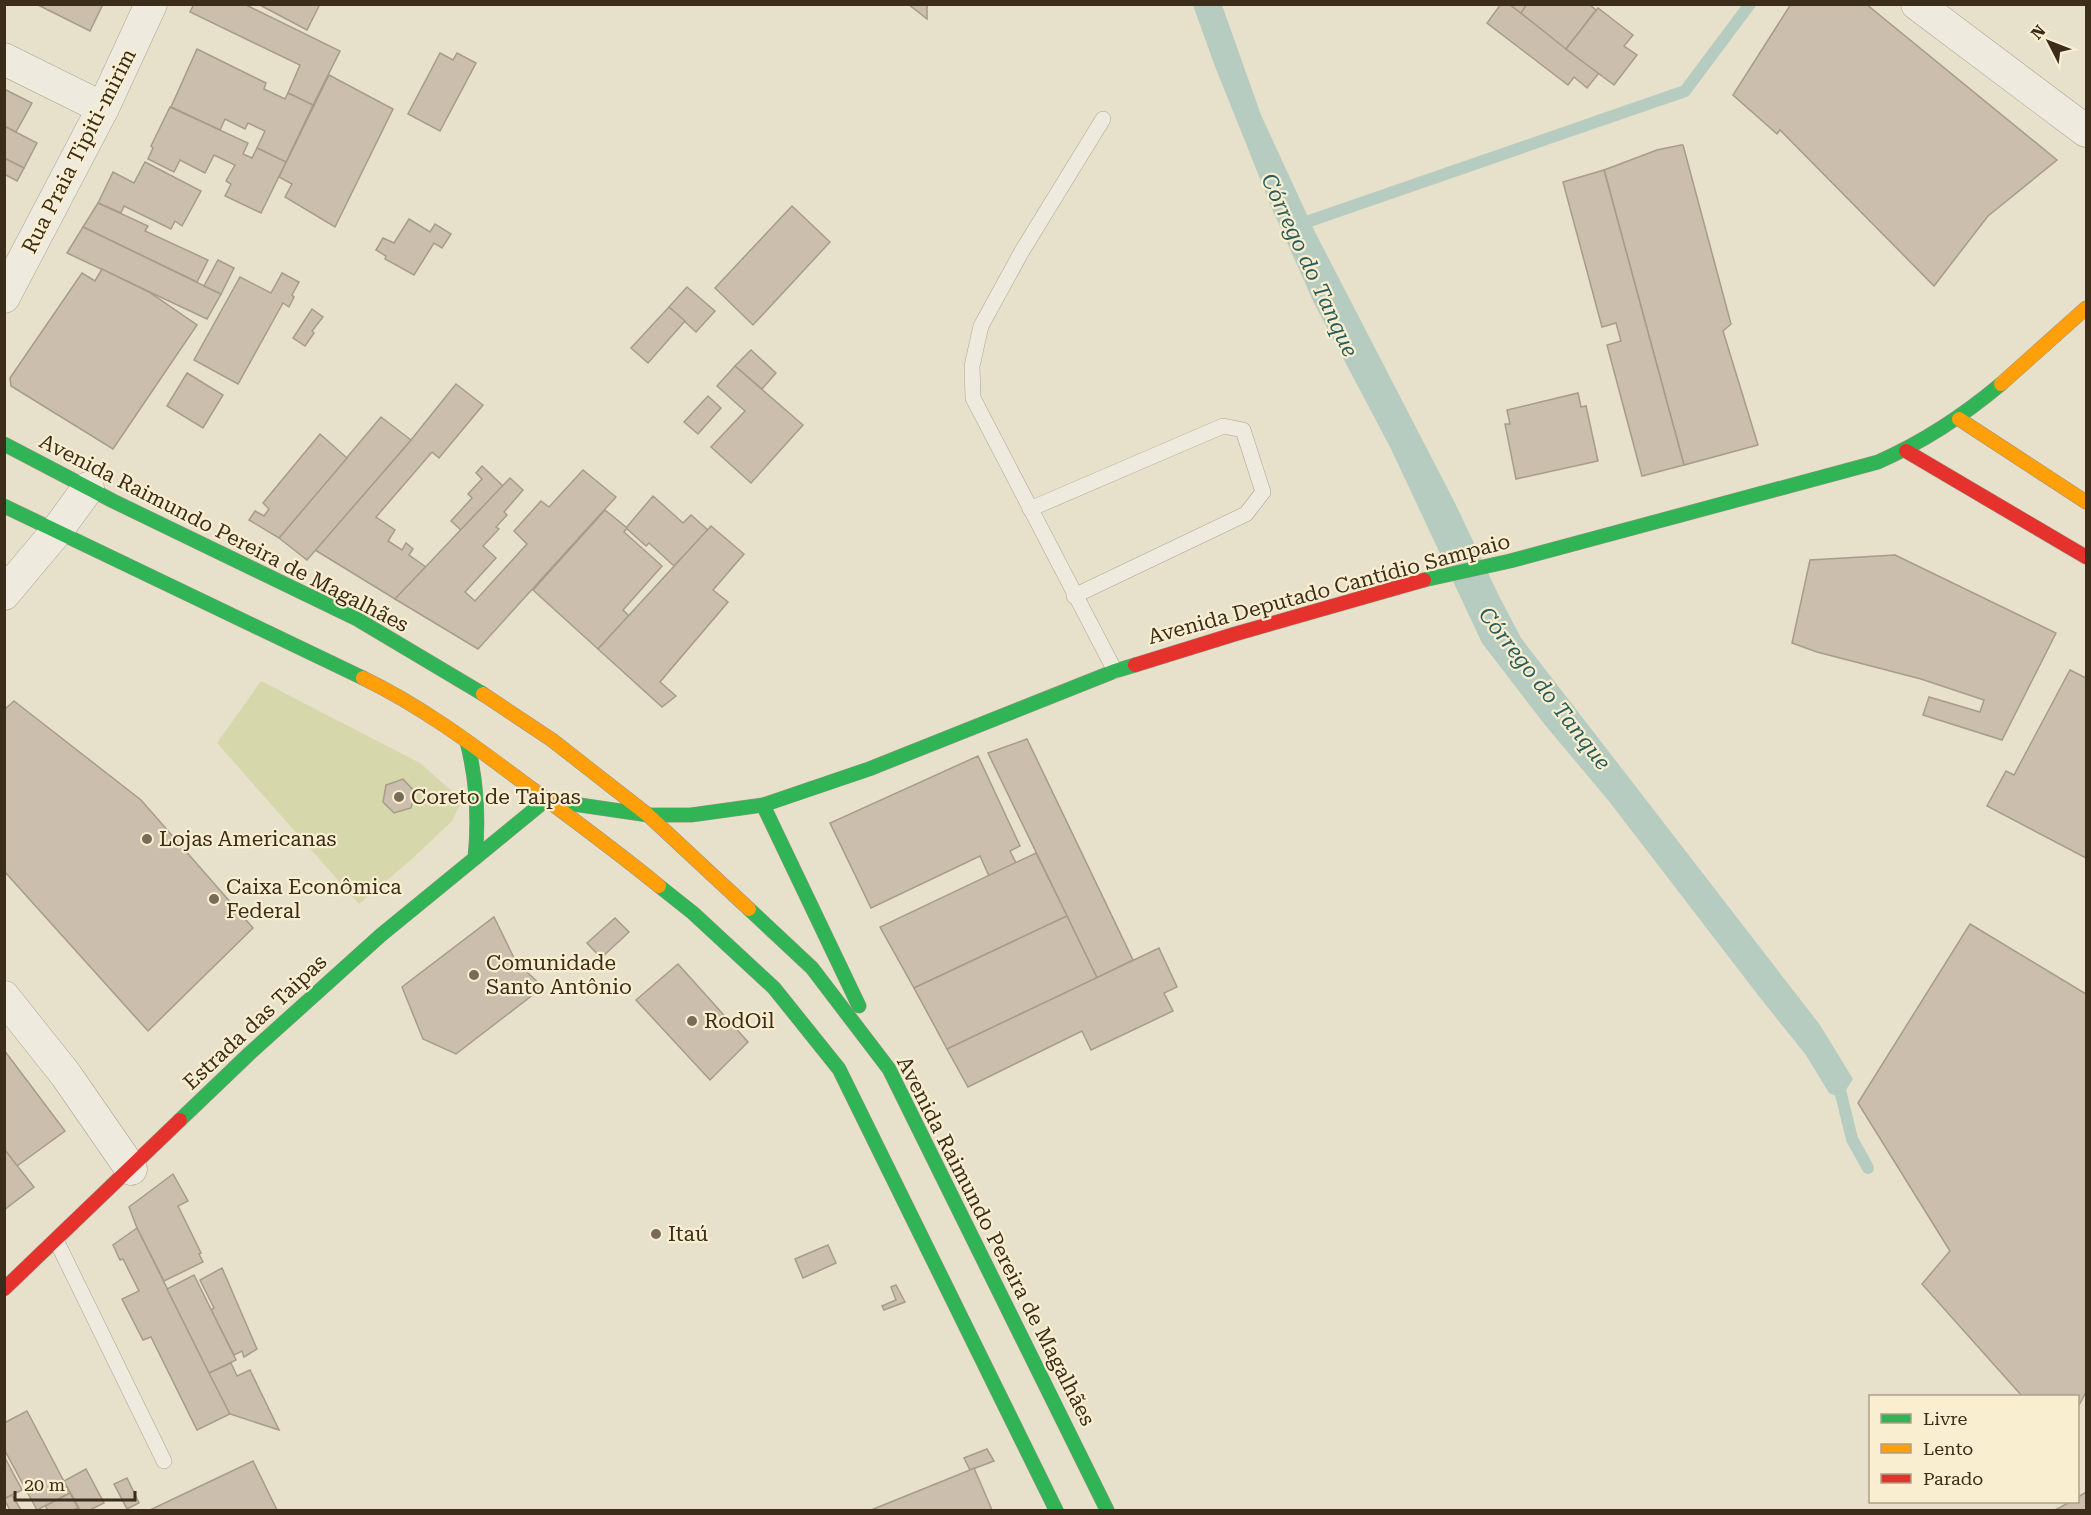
<svg xmlns="http://www.w3.org/2000/svg" width="2091" height="1515" viewBox="0 0 2091 1515" font-family="'Roboto Serif',serif">
	<rect width="100%" height="100%" fill="#e7e0cb"/>
	<!-- green -->
	<polygon fill="#d6d8ac" points="261,681 420,763 462,800 452,821 412,859 359,904 217,743"/>
	<!-- water -->
	<polygon fill="#b7ccc0" points="1193,5 1222,5 1261,115 1315,232 1455,503 1499,596 1521,638 1820,1025 1853,1079 1841,1098 1829,1093 1806,1055 1761,999 1608,800 1545,725 1482,643 1391,449 1314,303 1273,211 1214,64"/>
	<g fill="none" stroke-linecap="round" stroke-linejoin="round">
		<!-- stream -->
		<g stroke="#b7ccc0" stroke-width="12">
			<polyline points="1295,226 1685,91 1750,4"/>
			<polyline points="1838,1082 1852,1139 1868,1168"/>
		</g>
	</g>
	<!-- building -->
	<g fill="#cbbeac" stroke="#a79b8a" stroke-width="1.5">
		<polygon points="36,4 103,4 90,31"/>
		<polygon points="194,4 244,4 340,51 313,105 288,93 300,65 190,12"/>
		<polygon points="258,4 320,4 307,30"/>
		<polygon points="908,4 927,4 927,19"/>
		<polygon points="1501,4 1509,4 1599,73 1587,88 1574,77 1568,85 1487,23"/>
		<polygon points="1509,4 1527,4 1521,13"/>
		<polygon points="1527,4 1589,4 1596,10 1566,49 1521,13"/>
		<polygon points="1791,4 1866,4 2057,160 1988,216 1934,286 1780,130 1777,134 1733,95"/>
		<polygon points="1598,8 1633,35 1624,46 1637,55 1614,85 1566,49"/>
		<polygon points="197,49 266,83 264,89 285,99 288,93 313,105 286,162 257,148 265,131 248,123 245,129 225,119 220,130 171,107"/>
		<polygon points="440,53 453,60 457,53 476,63 440,131 408,114"/>
		<polygon points="329,75 393,109 335,227 285,197 292,184 279,177"/>
		<polygon points="4,89 32,103 16,132 4,126"/>
		<polygon points="170,107 248,143 243,154 252,158 257,148 286,162 261,213 225,196 231,184 226,181 235,165 214,155 205,173 180,160 174,172 148,159 153,148 151,146"/>
		<polygon points="4,126 37,143 24,168 4,158"/>
		<polygon points="1681,145 1683,145 1731,324 1723,331 1758,445 1684,465 1604,170 1657,150"/>
		<polygon points="4,158 24,168 17,181 4,174"/>
		<polygon points="145,162 201,191 182,226 175,221 171,229 124,206 121,213 98,203 113,172 134,183"/>
		<polygon points="1604,170 1684,465 1646,475 1642,476 1607,345 1621,341 1616,323 1602,327 1563,182"/>
		<polygon points="98,203 148,226 145,231 208,260 197,282 83,227"/>
		<polygon points="792,206 830,242 753,325 715,288"/>
		<polygon points="409,219 430,232 435,224 451,234 442,248 434,243 414,275 385,259 386,256 376,250 383,238 394,243"/>
		<polygon points="83,227 221,294 207,319 67,253"/>
		<polygon points="218,260 234,268 221,294 204,286"/>
		<polygon points="102,269 149,292 197,325 113,449 11,386 10,378 82,273 95,281"/>
		<polygon points="282,273 299,282 292,295 294,297 289,307 283,303 238,384 194,360 240,277 271,293"/>
		<polygon points="687,287 715,311 696,332 669,307"/>
		<polygon points="669,307 685,321 648,363 631,348"/>
		<polygon points="312,309 323,317 312,331 314,333 305,346 293,338"/>
		<polygon points="751,350 776,373 762,389 735,366"/>
		<polygon points="735,366 803,425 751,483 711,447 745,411 717,386"/>
		<polygon points="187,373 223,395 203,428 167,406"/>
		<polygon points="456,384 483,405 439,458 432,452 376,517 395,530 388,541 402,550 406,543 413,549 409,555 426,567 395,599 315,550 411,440"/>
		<polygon points="1578,393 1581,407 1586,406 1598,461 1516,479 1505,424 1510,424 1507,410"/>
		<polygon points="708,396 721,408 698,434 684,422"/>
		<polygon points="381,417 411,440 307,560 279,538"/>
		<polygon points="320,434 347,458 279,538 249,520 255,511 264,516 269,509 263,503"/>
		<polygon points="482,466 503,486 461,530 451,521 472,498 468,494 482,479 476,473"/>
		<polygon points="583,470 616,497 478,649 395,599 510,478 523,490 504,512 507,515 496,527 499,529 483,546 496,558 465,592 475,601 527,544 514,531 541,501 549,507"/>
		<polygon points="653,496 683,523 691,515 708,530 674,566 649,543 646,546 626,528"/>
		<polygon points="605,510 627,528 624,532 662,566 623,610 629,616 598,649 533,590"/>
		<polygon points="711,526 744,554 713,590 728,602 660,682 676,696 662,707 598,649"/>
		<polygon points="1895,555 2056,633 2002,740 1923,715 1929,697 1980,712 1984,700 1921,679 1817,652 1792,643 1810,560"/>
		<polygon points="2070,670 2086,678 2086,858 1987,806 2006,771 2014,775"/>
		<polygon points="14,701 141,800 253,928 148,1031 4,871 4,710"/>
		<polygon points="1027,739 1133,960 1097,978 988,753"/>
		<polygon points="978,756 1020,846 1010,851 1016,863 989,876 980,856 871,908 830,823"/>
		<polygon points="403,779 415,792 411,808 394,813 383,802 386,785"/>
		<polygon points="1036,853 1067,916 914,988 880,927"/>
		<polygon points="1067,916 1097,978 947,1049 914,988"/>
		<polygon points="494,917 516,962 543,987 456,1054 423,1039 402,987"/>
		<polygon points="615,918 629,932 601,958 587,943"/>
		<polygon points="1970,924 2086,994 2086,1392 2078,1407 2078,1396 2022,1396 1922,1284 1950,1251 1858,1103"/>
		<polygon points="1159,948 1177,987 1164,993 1173,1011 1091,1050 1082,1031 968,1087 947,1049"/>
		<polygon points="678,964 748,1042 710,1080 636,1000"/>
		<polygon points="4,1050 65,1131 17,1166 4,1149"/>
		<polygon points="4,1149 34,1187 4,1210"/>
		<polygon points="173,1174 188,1201 178,1206 201,1253 199,1254 203,1262 164,1281 137,1228 129,1207"/>
		<polygon points="137,1228 230,1414 197,1430 151,1337 143,1340 122,1299 139,1291 123,1259 120,1260 113,1245"/>
		<polygon points="828,1245 836,1263 803,1278 795,1259"/>
		<polygon points="222,1268 257,1349 244,1357 242,1351 234,1355 211,1310 214,1308 200,1280"/>
		<polygon points="194,1275 236,1360 209,1373 167,1289"/>
		<polygon points="896,1285 905,1302 884,1310 882,1306 896,1300 891,1287"/>
		<polygon points="231,1363 237,1376 250,1370 279,1430 230,1414 209,1373"/>
		<polygon points="27,1411 70,1493 37,1510 4,1449 4,1423"/>
		<polygon points="987,1449 994,1461 970,1470 964,1458"/>
		<polygon points="4,1456 22,1490 4,1499"/>
		<polygon points="253,1461 277,1510 150,1510"/>
		<polygon points="974,1468 992,1510 871,1510 970,1470"/>
		<polygon points="86,1469 104,1503 90,1510 80,1510 64,1481"/>
		<polygon points="127,1478 139,1503 127,1509 114,1484"/>
		<polygon points="2086,1492 2086,1510 2055,1510 2070,1502 2078,1502 2078,1497"/>
		<polygon points="70,1493 78,1508 73,1510 48,1510 45,1506"/>
		<polygon points="12,1495 21,1510 10,1510 4,1499"/>
	</g>
	<g fill="none" stroke-linecap="round" stroke-linejoin="round">
		<!-- lane casing -->
		<g stroke="#aca495" stroke-width="16">
			<g id="lane">
				<polyline points="1103,119 1022,251 981,326 972,366 973,398 1115,671"/>
				<polyline points="1030,509 1223,426 1243,430 1263,492 1246,514 1074,596"/>
				<polyline points="56,1240 164,1461"/>
			</g>
		</g>
		<!-- street casing -->
		<g stroke="#aca495" stroke-width="33">
			<g id="street">
				<polyline points="1917,4 2086,131"/>
				<polyline points="4,59 103,108"/>
				<polyline points="4,297 103,108 151,4"/>
				<polyline points="4,594 56,532 88,488"/>
				<polyline points="4,997 66,1075 131,1169"/>
			</g>
		</g>
		<!-- fast casing -->
		<g stroke="#9c9484" stroke-width="15">
			<g id="fast">
				<polyline points="4,444 113,501 357,619 483,694"/>
				<polyline points="4,506 363,678"/>
				<path d="M1424,580L1510,561L1878,462C1923,442 1963,416 2001,384"/>
				<path d="M467,742C477,781 479,818 475,858"/>
				<polyline points="546,800 648,815 691,815 763,805 869,769 1115,671 1135,665"/>
				<polyline points="763,805 859,1006"/>
				<polyline points="659,886 693,913 774,988 839,1069 1056,1510"/>
				<polyline points="749,909 812,968 889,1069 1107,1510"/>
				<polyline points="180,1120 250,1053 381,935 546,800"/>
			</g>
		</g>
		<!-- slow casing -->
		<g stroke="#9c9484" stroke-width="15">
			<g id="slow">
				<polyline points="2001,384 2086,308"/>
				<polyline points="1959,419 2086,502"/>
				<path d="M363,678C421,706 472,744 524,783C570,817 615,850 659,886"/>
				<polyline points="483,694 552,740 648,815 749,909"/>
			</g>
		</g>
		<!-- jam casing -->
		<g stroke="#9c9484" stroke-width="15">
			<g id="jam">
				<polyline points="1906,451 2086,557"/>
				<polyline points="1135,665 1235,634 1424,580"/>
				<polyline points="4,1289 180,1120"/>
			</g>
		</g>
		<!-- lane -->
		<use href="#lane" stroke="#eeeade" stroke-width="15"/>
		<!-- street -->
		<use href="#street" stroke="#eeeade" stroke-width="32"/>
		<!-- fast -->
		<use href="#fast" stroke="#30b455" stroke-width="14"/>
		<!-- slow -->
		<use href="#slow" stroke="#ff9f0a" stroke-width="14"/>
		<!-- jam -->
		<use href="#jam" stroke="#e5322d" stroke-width="14"/>
	</g>
	<!-- markers -->
	<g fill="#786c59" stroke="#f9efd0" stroke-width="2">
		<circle cx="399" cy="797" r="6"/>
		<circle cx="147" cy="839" r="6"/>
		<circle cx="214" cy="899" r="6"/>
		<circle cx="474" cy="975" r="6"/>
		<circle cx="692" cy="1021" r="6"/>
		<circle cx="656" cy="1234" r="6"/>
	</g>
	<g text-anchor="middle" stroke-width="4.5" stroke-linejoin="round" paint-order="stroke">
		<!-- street labels -->
		<g font-size="21" fill="#3c2d1b" stroke="#f9efd0">
			<text transform="translate(79 151) rotate(-63)" y="7">Rua Praia Tipiti-mirim</text>
			<text transform="translate(224 533) rotate(27)" y="7">Avenida Raimundo Pereira de Magalhães</text>
			<text transform="translate(1329 589) rotate(-15)" y="7">Avenida Deputado Cantídio Sampaio</text>
			<text transform="translate(255 1022) rotate(-43)" y="7">Estrada das Taipas</text>
			<text transform="translate(996 1241) rotate(63)" y="7">Avenida Raimundo Pereira de Magalhães</text>
		</g>
		<!-- poi labels -->
		<g font-size="21" fill="#3c2d1b" stroke="#f9efd0" text-anchor="start">
			<text x="411" y="804">Coreto de Taipas</text>
			<text x="159" y="846">Lojas Americanas</text>
			<text x="226" y="894">Caixa Econômica<tspan x="226" dy="24">Federal</tspan></text>
			<text x="486" y="970">Comunidade<tspan x="486" dy="24">Santo Antônio</tspan></text>
			<text x="704" y="1028">RodOil</text>
			<text x="668" y="1241">Itaú</text>
		</g>
		<!-- water labels -->
		<g font-size="22" font-style="italic" fill="#295d5c" stroke="#f9efd0">
			<text transform="translate(1310 265) rotate(65)" y="8">Córrego do Tanque</text>
			<text transform="translate(1545 688) rotate(52)" y="8">Córrego do Tanque</text>
		</g>
	</g>
	<!-- border -->
	<rect width="2091" height="1515" fill="none" stroke="#3c2d1b" stroke-width="12"/>
	<!-- legend -->
	<rect x="1869" y="1395" width="210" height="108" fill="#f9efd0" stroke="#ada188" stroke-width="1.5"/>
	<rect x="1881" y="1414" width="30" height="9" fill="#30b455" stroke="#ada188" stroke-width="1.5"/>
	<text x="1923" y="1425" font-size="18" fill="#3c2d1b">Livre</text>
	<rect x="1881" y="1444" width="30" height="9" fill="#ff9f0a" stroke="#ada188" stroke-width="1.5"/>
	<text x="1923" y="1455" font-size="18" fill="#3c2d1b">Lento</text>
	<rect x="1881" y="1474" width="30" height="9" fill="#e5322d" stroke="#ada188" stroke-width="1.5"/>
	<text x="1923" y="1485" font-size="18" fill="#3c2d1b">Parado</text>
	<!-- north arrow -->
	<g transform="translate(2049 42) rotate(312)" stroke="#f9efd0" stroke-width="4.5" paint-order="stroke">
	<path d="M0-4.5L10 22L0 15L-10 22Z" fill="#3c2d1b"/>
	<text y="-9" font-size="16" font-weight="bold" text-anchor="middle" fill="#3c2d1b">N</text>
	</g>
	<!-- scale -->
	<path d="M15 1491v9h120v-9" fill="none" stroke="#3c2d1b" stroke-width="3"/>
	<text x="24" y="1491" font-size="18" fill="#3c2d1b" stroke="#f9efd0" stroke-width="4.5" paint-order="stroke">20 m</text>
</svg>
